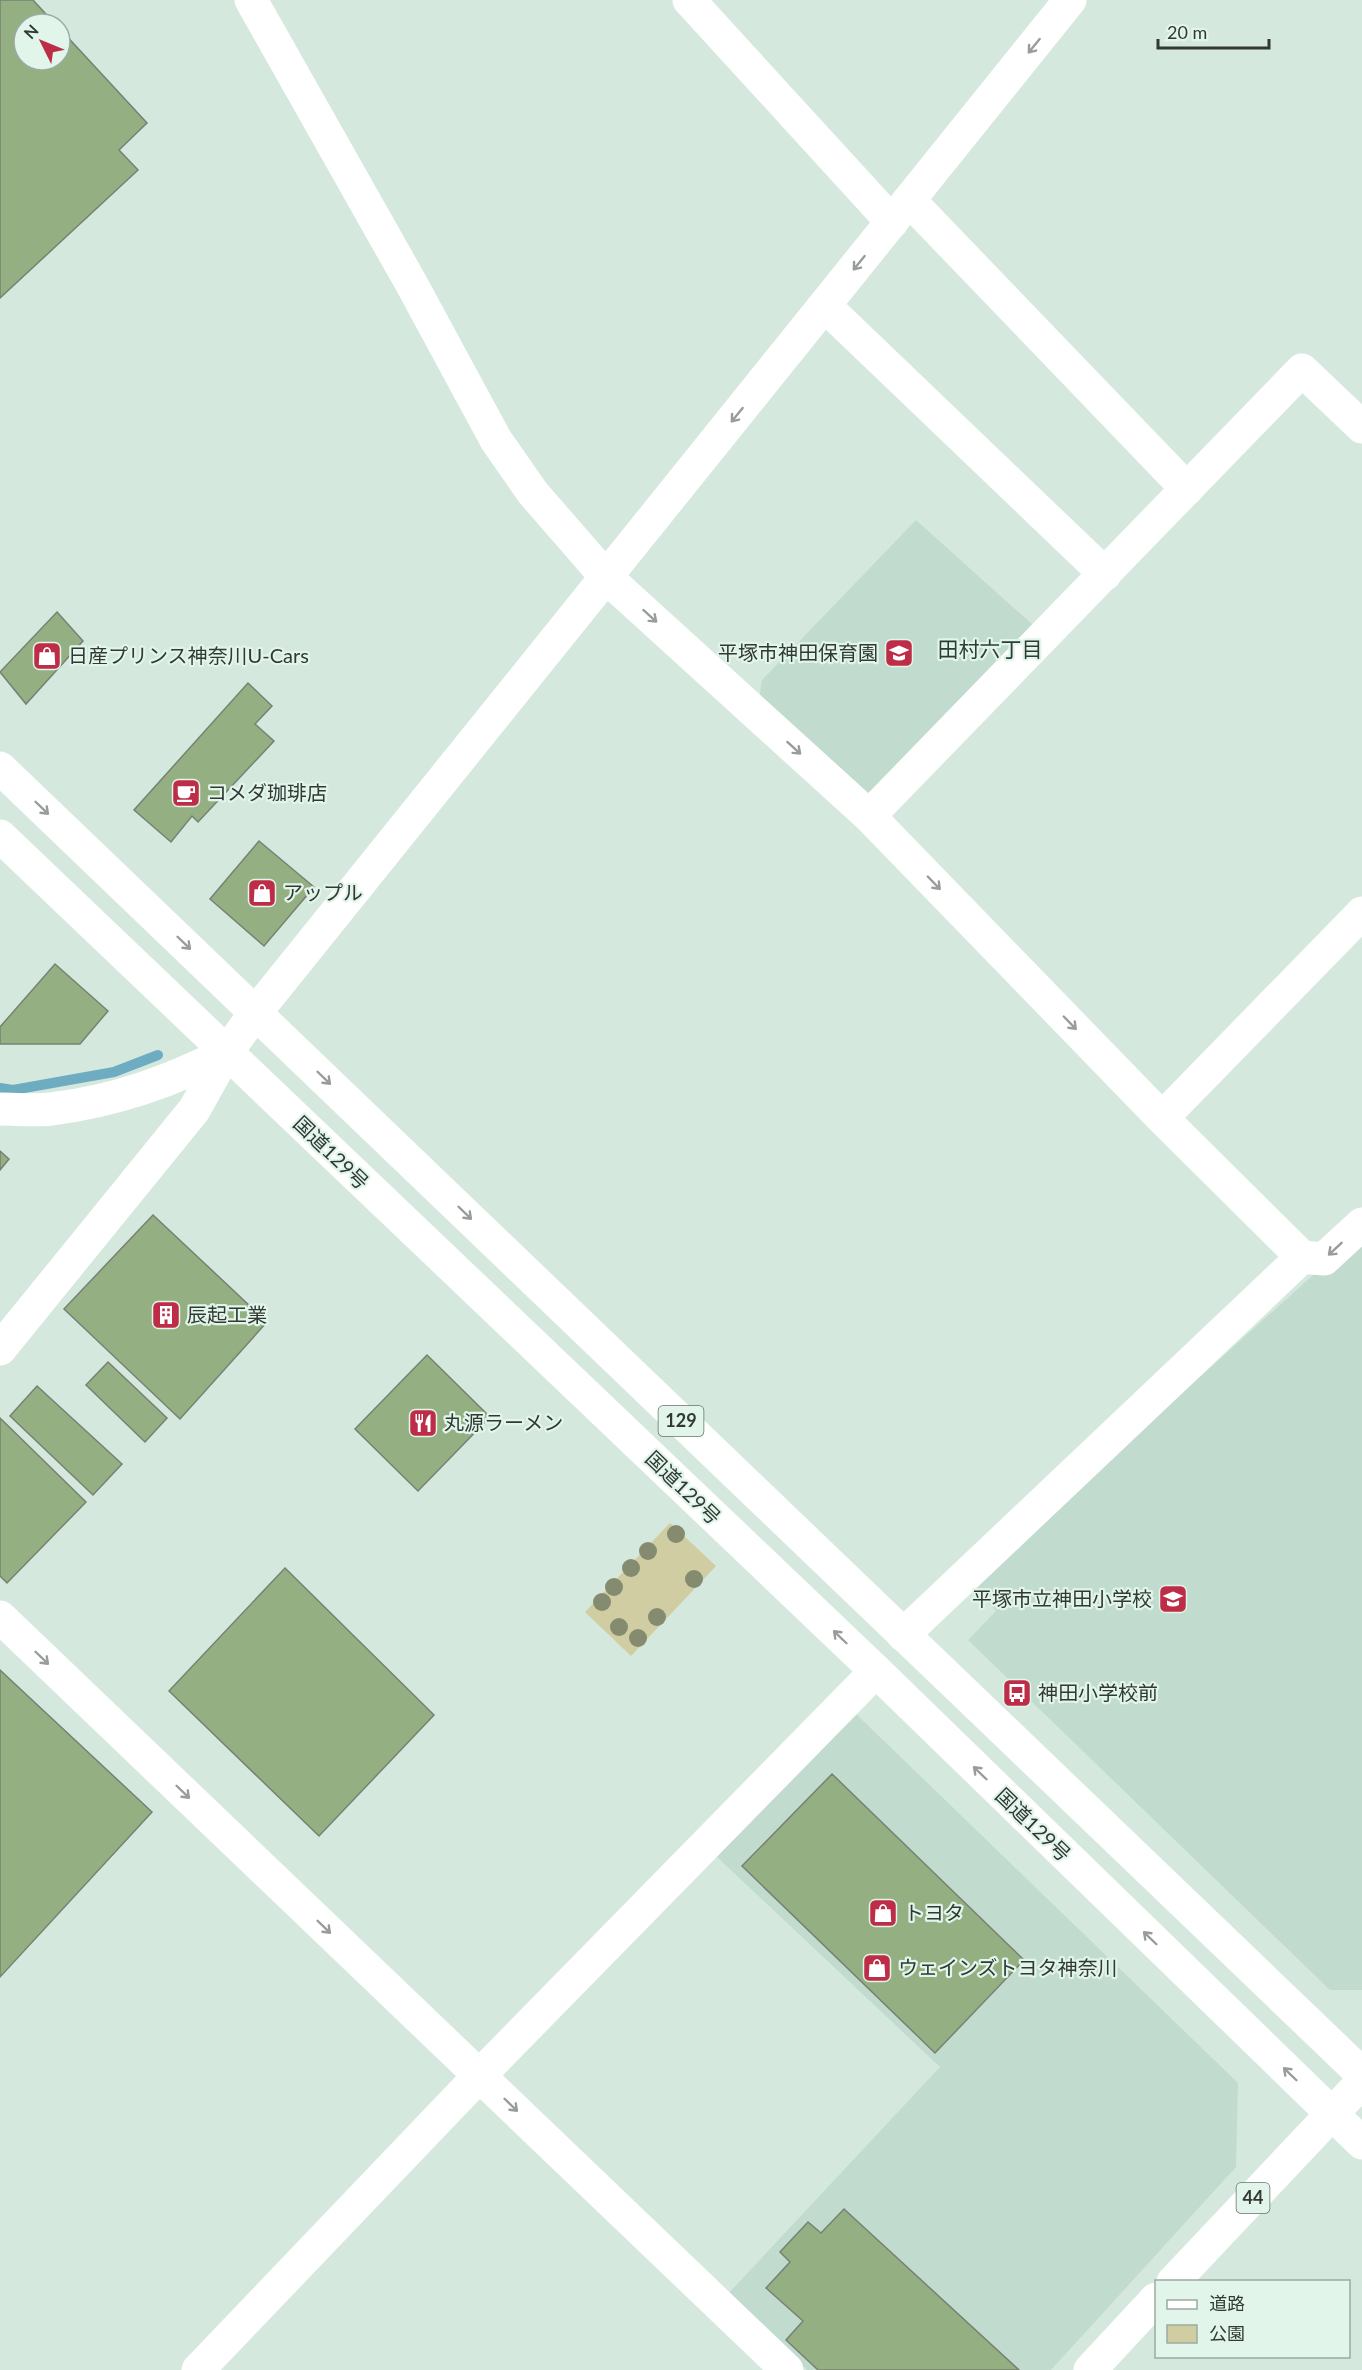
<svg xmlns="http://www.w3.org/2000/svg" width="1362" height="2370" viewBox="0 0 1362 2370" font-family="Lato,'Noto Sans JP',sans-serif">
	<rect width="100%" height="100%" fill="#d4e8dd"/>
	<!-- built -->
	<g fill="#c1dbce">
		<polygon points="916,520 1034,626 881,795 864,797 759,700 762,680"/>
		<polygon points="1362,1231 1362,1990 1330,1990 968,1640 996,1611 973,1587 1018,1541"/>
		<polygon points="854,1712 1238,2083 1236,2167 1051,2370 807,2370 727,2295 940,2067 716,1856"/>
	</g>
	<!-- green -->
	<polygon fill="#d0cda2" points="670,1523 716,1566 631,1656 585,1612"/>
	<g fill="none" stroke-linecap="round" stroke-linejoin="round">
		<!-- stream -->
		<polyline stroke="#6eacc2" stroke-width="10" points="0,1088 13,1090 114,1072 158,1055"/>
	</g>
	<!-- building -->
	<g fill="#94b083" stroke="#788173" stroke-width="1.5">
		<polygon points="0,0 33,0 55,24 24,24 24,60 60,60 60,29 147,123 119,150 138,170 0,298"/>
		<polygon points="57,612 83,641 26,704 0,672"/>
		<polygon points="248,683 272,706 255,724 274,741 198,822 192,816 171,842 134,810"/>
		<polygon points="259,841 314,887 264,946 210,899"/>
		<polygon points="55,964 108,1011 80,1044 0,1044 0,1027"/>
		<polygon points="0,1151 9,1159 0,1170"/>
		<polygon points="153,1215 267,1322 180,1419 64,1309"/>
		<polygon points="427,1355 490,1417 418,1491 355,1429"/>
		<polygon points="108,1362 167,1418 145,1442 86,1385"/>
		<polygon points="37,1386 122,1464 93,1495 10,1416"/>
		<polygon points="0,1418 86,1502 7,1583 0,1576"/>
		<polygon points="285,1568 434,1715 319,1836 169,1691"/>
		<polygon points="0,1670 152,1812 0,1977"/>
		<polygon points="832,1774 1024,1960 935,2053 742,1866"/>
		<polygon points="844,2209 1019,2370 818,2370 786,2340 803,2321 766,2288 790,2262 780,2252 808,2222 821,2233"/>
	</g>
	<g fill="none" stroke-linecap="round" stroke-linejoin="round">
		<!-- street -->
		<g stroke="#fff" stroke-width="33">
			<polyline points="251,0 411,283 496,440 533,493 606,577 869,816 1162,1118 1302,1257 903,1635"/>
			<polyline points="689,0 892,222"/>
			<polyline points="910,201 1187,489"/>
			<polyline points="825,306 1105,574"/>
			<polyline points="869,816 1302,370 1362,427"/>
			<path d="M0,1109C17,1109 34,1111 51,1109C115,1101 169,1082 226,1053"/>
			<polyline points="1162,1118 1362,913"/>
			<polyline points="1302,1257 1324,1259 1362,1224"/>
			<polyline points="0,1617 787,2370"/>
			<polyline points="198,2370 480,2075 876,1671"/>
		</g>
		<!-- secondary -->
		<polyline stroke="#fff" stroke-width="33" points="0,1349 194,1110 226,1053 256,1012 1070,0"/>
		<!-- primary -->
		<g stroke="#fff" stroke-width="33">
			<polyline points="1173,2282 1362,2082"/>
			<polyline points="1090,2370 1156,2299"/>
		</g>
		<!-- highway -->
		<g stroke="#fff" stroke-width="33">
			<polyline points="0,768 1362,2074"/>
			<polyline points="0,836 876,1671 1362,2143"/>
		</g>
	</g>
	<!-- trees -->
	<g fill="#848b6f">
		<circle cx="676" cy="1534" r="9"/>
		<circle cx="648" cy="1551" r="9"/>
		<circle cx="631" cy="1568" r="9"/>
		<circle cx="694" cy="1579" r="9"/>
		<circle cx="614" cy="1587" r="9"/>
		<circle cx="602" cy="1602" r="9"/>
		<circle cx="657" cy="1617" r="9"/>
		<circle cx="619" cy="1627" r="9"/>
		<circle cx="638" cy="1638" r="9"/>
	</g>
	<!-- one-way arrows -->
	<defs><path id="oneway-shaft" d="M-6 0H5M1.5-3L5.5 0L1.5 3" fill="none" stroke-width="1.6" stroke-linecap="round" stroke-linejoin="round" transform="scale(1.5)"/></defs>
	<g stroke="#989c9a">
		<use href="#oneway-shaft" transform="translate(1034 46) rotate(129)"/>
		<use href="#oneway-shaft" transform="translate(859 263) rotate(129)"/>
		<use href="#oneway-shaft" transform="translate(737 415) rotate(129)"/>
		<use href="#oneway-shaft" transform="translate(650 616) rotate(42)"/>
		<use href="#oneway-shaft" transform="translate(794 748) rotate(42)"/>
		<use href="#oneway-shaft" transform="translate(42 808) rotate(44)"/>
		<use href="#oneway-shaft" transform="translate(934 883) rotate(46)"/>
		<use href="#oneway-shaft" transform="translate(184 943) rotate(44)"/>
		<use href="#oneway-shaft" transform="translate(1070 1023) rotate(46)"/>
		<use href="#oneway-shaft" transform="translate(324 1078) rotate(44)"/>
		<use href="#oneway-shaft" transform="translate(465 1213) rotate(44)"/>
		<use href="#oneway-shaft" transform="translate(1335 1249) rotate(137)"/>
		<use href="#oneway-shaft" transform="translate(840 1637) rotate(-136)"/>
		<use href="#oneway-shaft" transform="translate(42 1658) rotate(44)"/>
		<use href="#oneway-shaft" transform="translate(980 1773) rotate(-136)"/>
		<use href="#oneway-shaft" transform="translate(183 1792) rotate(44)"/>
		<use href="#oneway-shaft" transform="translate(324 1927) rotate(44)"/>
		<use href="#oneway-shaft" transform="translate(1150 1938) rotate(-136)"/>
		<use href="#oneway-shaft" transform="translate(1290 2074) rotate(-136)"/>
		<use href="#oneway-shaft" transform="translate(511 2105) rotate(44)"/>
	</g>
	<!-- icons -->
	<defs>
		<g id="school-square" transform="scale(1.5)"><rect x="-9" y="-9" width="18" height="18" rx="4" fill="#be2d47" stroke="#e1f5ea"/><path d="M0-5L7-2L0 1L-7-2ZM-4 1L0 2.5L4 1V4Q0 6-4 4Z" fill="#fff"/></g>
		<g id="shop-square" transform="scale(1.5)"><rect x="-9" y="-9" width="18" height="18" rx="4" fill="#be2d47" stroke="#e1f5ea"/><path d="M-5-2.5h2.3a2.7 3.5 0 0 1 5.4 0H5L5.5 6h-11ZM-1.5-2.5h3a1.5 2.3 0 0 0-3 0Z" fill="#fff"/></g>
		<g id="cafe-square" transform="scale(1.5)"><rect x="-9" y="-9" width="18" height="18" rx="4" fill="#be2d47" stroke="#e1f5ea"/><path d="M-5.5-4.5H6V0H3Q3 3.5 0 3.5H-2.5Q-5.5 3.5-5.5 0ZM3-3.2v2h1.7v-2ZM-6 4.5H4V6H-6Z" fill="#fff"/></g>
		<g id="building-square" transform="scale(1.5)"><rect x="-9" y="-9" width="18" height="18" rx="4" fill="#be2d47" stroke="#e1f5ea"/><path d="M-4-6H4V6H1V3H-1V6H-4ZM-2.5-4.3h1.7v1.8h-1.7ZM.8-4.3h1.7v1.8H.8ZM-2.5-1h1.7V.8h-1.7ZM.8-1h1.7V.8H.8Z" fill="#fff"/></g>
		<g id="restaurant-square" transform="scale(1.5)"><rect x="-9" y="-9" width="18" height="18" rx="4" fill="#be2d47" stroke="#e1f5ea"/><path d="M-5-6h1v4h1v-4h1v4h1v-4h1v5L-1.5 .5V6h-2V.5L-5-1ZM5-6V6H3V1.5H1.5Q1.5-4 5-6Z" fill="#fff"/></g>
		<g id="bus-square" transform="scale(1.5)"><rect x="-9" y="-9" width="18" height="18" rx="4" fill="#be2d47" stroke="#e1f5ea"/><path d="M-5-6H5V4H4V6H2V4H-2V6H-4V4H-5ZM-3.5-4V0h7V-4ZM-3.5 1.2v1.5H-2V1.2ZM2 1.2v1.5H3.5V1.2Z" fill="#fff"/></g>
	</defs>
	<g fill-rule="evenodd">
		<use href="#school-square" x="899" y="653"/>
		<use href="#shop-square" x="47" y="656"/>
		<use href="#cafe-square" x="186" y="793"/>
		<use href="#shop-square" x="262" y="893"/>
		<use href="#building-square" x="166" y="1315"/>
		<use href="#restaurant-square" x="423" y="1423"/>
		<use href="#school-square" x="1173" y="1599"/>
		<use href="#bus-square" x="1017" y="1693"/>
		<use href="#shop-square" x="883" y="1913"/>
		<use href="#shop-square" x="877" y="1968"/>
	</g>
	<g text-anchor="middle" stroke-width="4.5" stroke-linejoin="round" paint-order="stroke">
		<!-- shield labels -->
		<g fill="#e1f5ea" stroke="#66716b" stroke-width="1.5">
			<rect x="658.5" y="1406" width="45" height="30" rx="4.5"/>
			<rect x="1236.5" y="2183" width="33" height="30" rx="4.5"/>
		</g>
		<g font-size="18" font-weight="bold" fill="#323935">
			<text x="681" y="1427">129</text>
			<text x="1253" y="2204">44</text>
		</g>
		<!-- poi labels -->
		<g font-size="20" fill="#323935" stroke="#e1f5ea" text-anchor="start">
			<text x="878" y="660" text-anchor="end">平塚市神田保育園</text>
			<text x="68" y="663">日産プリンス神奈川U-Cars</text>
			<text x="207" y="800">コメダ珈琲店</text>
			<text x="283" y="900">アップル</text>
			<text x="187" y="1322">辰起工業</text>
			<text x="444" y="1430">丸源ラーメン</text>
			<text x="1152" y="1606" text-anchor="end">平塚市立神田小学校</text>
			<text x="1038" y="1700">神田小学校前</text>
			<text x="904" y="1920">トヨタ</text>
			<text x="898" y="1975">ウェインズトヨタ神奈川</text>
		</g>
		<!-- street labels -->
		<g font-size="20" fill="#323935" stroke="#e1f5ea">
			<text transform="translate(331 1153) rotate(44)" y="7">国道129号</text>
			<text transform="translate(683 1488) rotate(44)" y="7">国道129号</text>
			<text transform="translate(1033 1825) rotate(44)" y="7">国道129号</text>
		</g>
		<!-- neighbourhood labels -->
		<g font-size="21" fill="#2d3d35" stroke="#e1f5ea">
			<text x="990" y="657">田村六丁目</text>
		</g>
	</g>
	<!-- legend -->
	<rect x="1155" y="2280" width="195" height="78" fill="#e1f5ea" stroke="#9baaa2" stroke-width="1.5"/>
	<rect x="1167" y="2300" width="30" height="9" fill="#ffffff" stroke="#9baaa2" stroke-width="1.5"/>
	<text x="1209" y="2310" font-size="18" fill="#323935">道路</text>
	<rect x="1167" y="2325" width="30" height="18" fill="#d0cda2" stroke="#9baaa2" stroke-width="1.5"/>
	<text x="1209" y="2340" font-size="18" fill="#323935">公園</text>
	<!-- north arrow -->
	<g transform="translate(42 42) rotate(313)"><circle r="28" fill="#e1f5ea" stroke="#9baaa2" stroke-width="1.5"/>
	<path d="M0-4.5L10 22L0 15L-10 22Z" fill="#be2d47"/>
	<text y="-9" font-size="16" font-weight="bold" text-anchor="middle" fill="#323935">N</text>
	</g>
	<!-- scale -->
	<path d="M1158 39v9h111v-9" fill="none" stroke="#323935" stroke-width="3"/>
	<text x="1167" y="39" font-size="18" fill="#323935" stroke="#e1f5ea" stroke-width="4.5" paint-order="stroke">20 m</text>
</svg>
